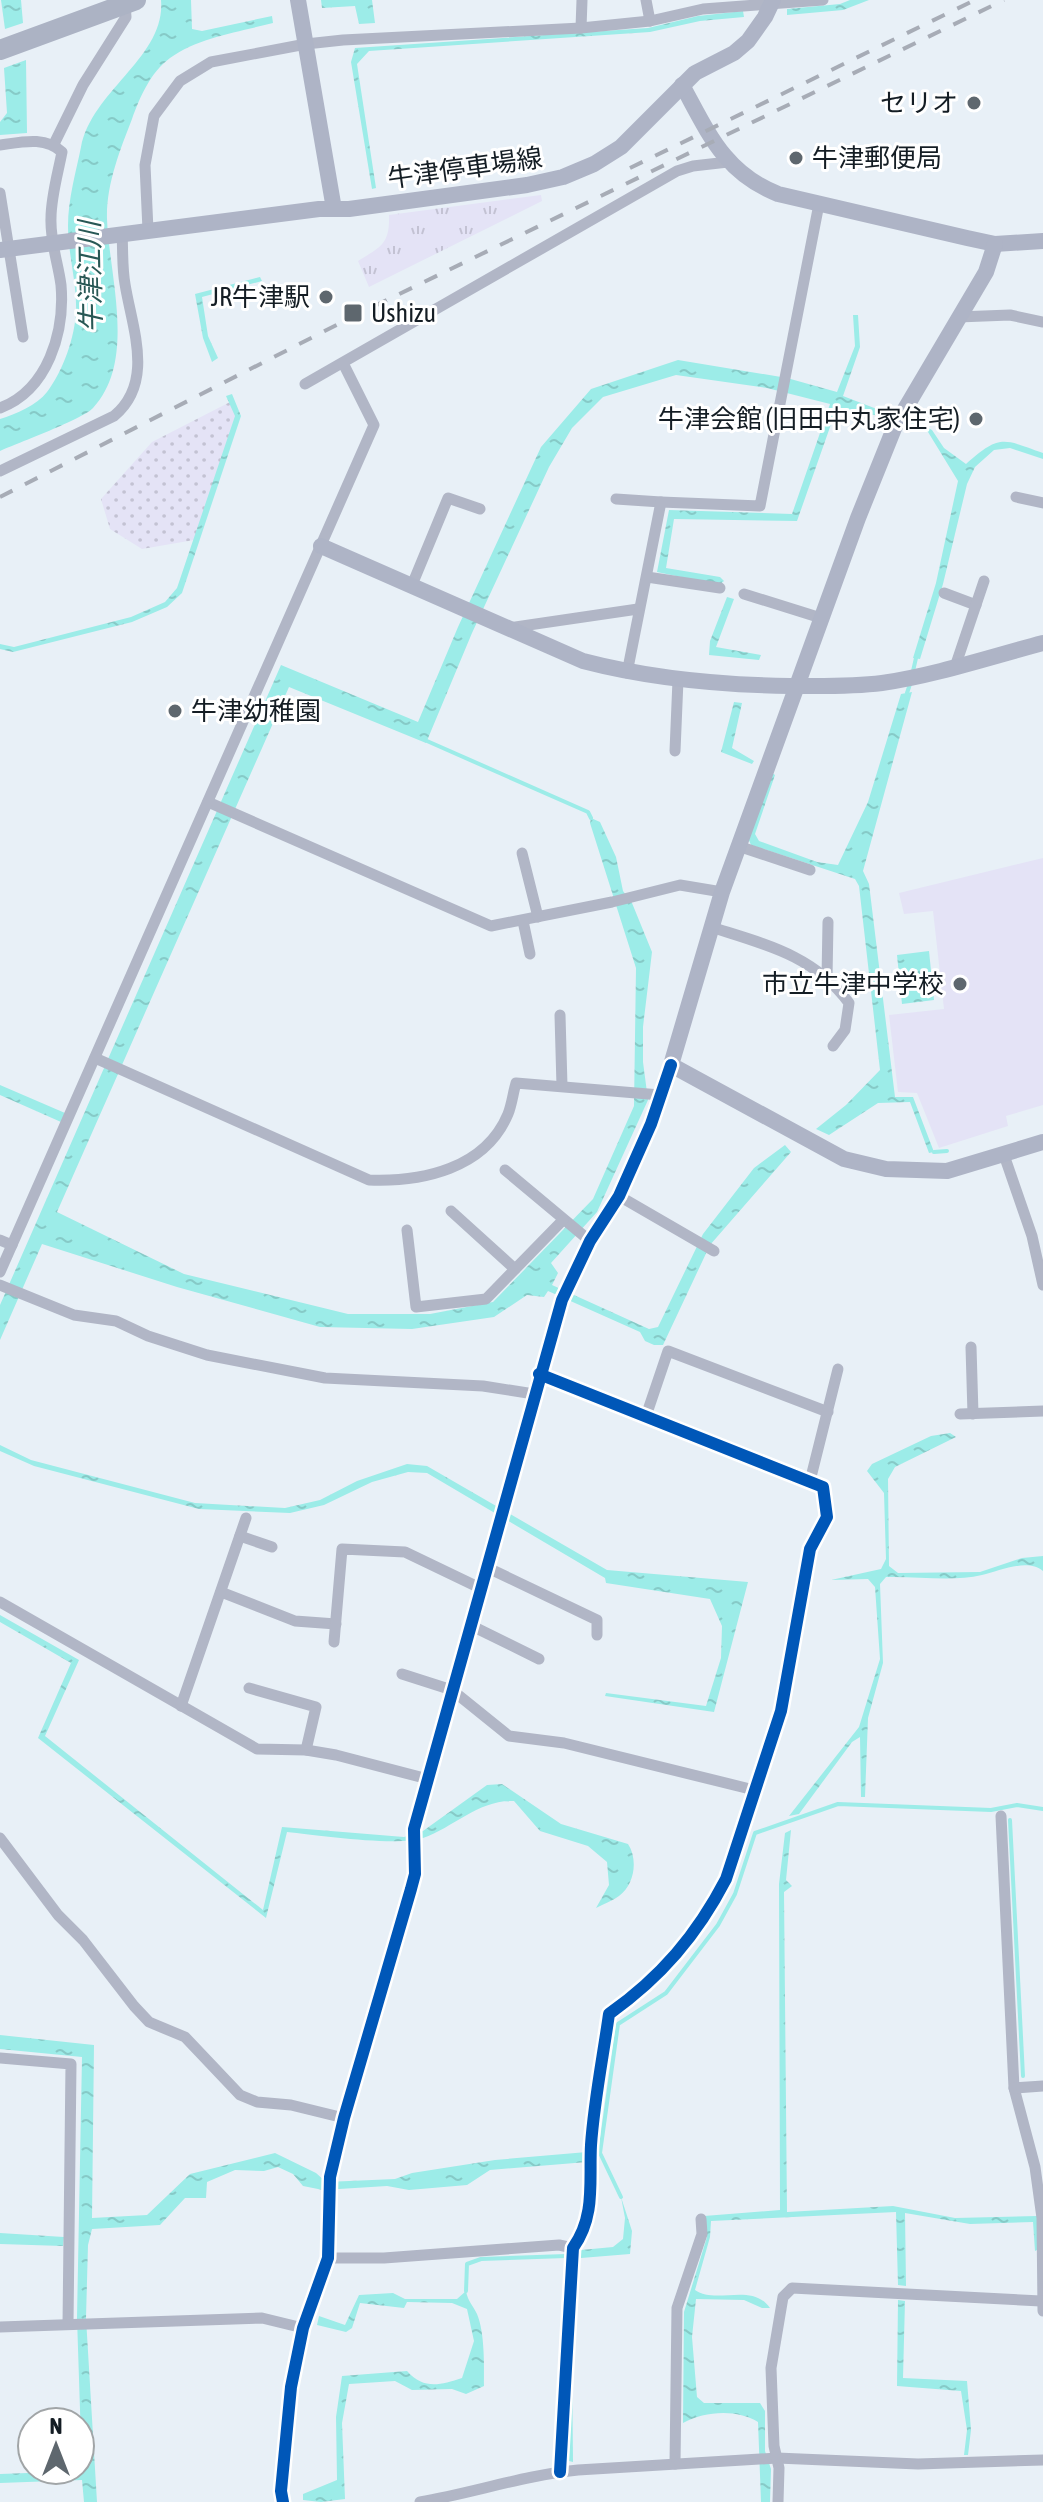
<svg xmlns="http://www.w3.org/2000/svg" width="1043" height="2502" viewBox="0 0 1043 2502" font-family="'Asap Condensed','Noto Sans JP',sans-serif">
	<defs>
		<pattern id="grass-dots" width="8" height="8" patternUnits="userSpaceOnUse" patternTransform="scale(2)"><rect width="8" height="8" fill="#e4e3f6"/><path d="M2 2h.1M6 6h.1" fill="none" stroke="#c3c2d3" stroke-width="1.8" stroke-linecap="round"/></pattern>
		<pattern id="park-tufts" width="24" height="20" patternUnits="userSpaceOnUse" patternTransform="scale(2)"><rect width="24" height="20" fill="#e4e3f6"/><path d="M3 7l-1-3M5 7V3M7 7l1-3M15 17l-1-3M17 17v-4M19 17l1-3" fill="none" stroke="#c3c2d3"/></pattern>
		<pattern id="water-ripples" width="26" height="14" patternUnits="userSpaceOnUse" patternTransform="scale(2)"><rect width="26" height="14" fill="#9cece8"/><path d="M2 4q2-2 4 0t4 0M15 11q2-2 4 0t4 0" fill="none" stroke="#86cac7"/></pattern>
	</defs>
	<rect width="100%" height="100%" fill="#e8f0f7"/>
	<!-- grass -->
	<polygon fill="url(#grass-dots)" points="232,401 239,415 194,540 142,549 110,529 101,499 152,442"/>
	<!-- park -->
	<path fill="url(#park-tufts)" d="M541,195L542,201L369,287L358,261C381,247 390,244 389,215Z"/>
	<!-- pitch -->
	<polygon fill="#e4e3f6" points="1043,858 1043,1105 1006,1116 1008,1126 939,1148 917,1093 898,1092 889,1015 944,1009 933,911 904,914 899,893"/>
	<!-- water -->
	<g fill="url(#water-ripples)">
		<polygon points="1,0 21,0 23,23 5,29"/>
		<path d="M161,0H191L192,29L202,31L272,16L273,23C239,32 199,37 170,58C150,73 140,97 132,119C120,150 106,185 107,219C109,276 137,361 93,408C83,419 18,443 0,451V419C16,414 37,405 47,392C63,371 75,337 76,311C77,283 68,254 68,226C68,199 76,172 81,147C92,90 166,57 161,0Z"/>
		<polygon points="321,0 372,0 375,23 359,24 355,6 322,8"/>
		<polygon points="850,0 869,0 843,10 787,15 787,9 840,4"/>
		<polygon points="743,11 744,17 700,21 650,32 369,51 357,64 376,188 372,189 351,62 355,48 648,28 698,16"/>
		<polygon points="26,60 27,133 0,135 0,122 7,113 4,68"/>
		<polygon points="260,277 262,281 202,297 208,336 218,358 212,362 203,338 195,294"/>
		<polygon points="853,315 858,315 860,347 843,396 882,411 882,416 836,410 797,521 674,519 666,568 720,577 724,581 719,585 657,572 669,510 792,514 830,404 767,388 676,375 603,397 572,428 549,467 472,633 426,743 289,687 57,1212 184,1274 348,1314 430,1314 493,1302 593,1199 634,1106 636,968 590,823 591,818 600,822 616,857 623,891 632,903 652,952 643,1027 643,1062 648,1100 597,1212 551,1263 558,1273 552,1285 649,1329 658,1327 703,1234 754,1168 785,1145 791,1152 710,1245 663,1345 654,1345 645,1341 640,1332 548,1291 544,1297 527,1295 494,1317 412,1329 320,1327 177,1287 42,1244 0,1340 0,1305 281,665 418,722 458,627 541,447 591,389 678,360 787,378 837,392 855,346"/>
		<polygon points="232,394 241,416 182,593 167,607 132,622 13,652 0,649 0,644 14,647 131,617 165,602 177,588 235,416 226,396"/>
		<path d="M911,419L932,430L944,448L966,464C999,435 1002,438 1043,453V459L1010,448L994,450L975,467L967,484L943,584L920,659L913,658L936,583L958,481L928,432L908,424Z"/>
		<polygon points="727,597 734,599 716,647 761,655 759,660 709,655 710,641"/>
		<polygon points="912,692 863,871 869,884 895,1097 913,1097 934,1152 929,1153 910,1102 878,1103 829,1135 816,1129 846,1105 880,1070 859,886 855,879 751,845 748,838 772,773 775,775 755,834 759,841 817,862 838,865 868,802 901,694"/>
		<polygon points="734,702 742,703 732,748 754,761 752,764 721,752"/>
		<polygon points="929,951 934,1000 902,1004 897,955"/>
		<polygon points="0,1085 65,1113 61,1122 0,1095"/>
		<path d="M950,1433L956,1437L895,1467L888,1479L889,1566L898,1573L980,1572L1022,1558L1043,1556V1571C1027,1558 1000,1571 982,1575C952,1582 917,1576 886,1577L880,1584L883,1663L868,1718L865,1797H861L860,1737L852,1742L799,1814L789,1816L859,1727L880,1659L875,1587L868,1579L831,1580L881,1569L886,1559L884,1493L867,1471L872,1464L931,1436Z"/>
		<polygon points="0,1445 31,1460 195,1503 285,1508 320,1500 357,1481 407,1464 427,1466 607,1570 748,1582 714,1712 605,1696 606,1693 706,1706 721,1658 722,1626 710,1599 606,1583 605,1578 427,1473 408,1472 372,1482 324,1505 290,1513 199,1509 34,1466 0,1451"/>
		<path d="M0,1615L79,1660L45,1736L263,1910L282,1827L404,1837L423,1831L487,1785L502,1784L561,1824L628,1844C638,1859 635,1884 619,1896C612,1901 603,1904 596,1908L609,1885L607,1862L588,1846L540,1831L514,1801C480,1799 454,1827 423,1838C397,1847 318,1835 287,1832L266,1918L38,1738L71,1663L0,1622Z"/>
		<path d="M791,1830L786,1880L792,1886L784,1892L787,2212L893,2206L955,2218L1037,2216L1039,2249L1035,2251L1033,2222L970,2224L905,2213L906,2286L898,2285L896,2212L711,2221L710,2237L695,2290C716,2305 752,2282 770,2308H762L744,2300L696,2299L692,2337L697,2397L704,2403H760L765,2411V2451L771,2469L770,2502H761L758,2422C737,2409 705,2411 683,2423L684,2312L707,2237L704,2216L780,2210L779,1884L785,1833Z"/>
		<polygon points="0,2035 94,2045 92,2218 147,2215 190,2174 275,2153 316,2173 326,2182 395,2179 412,2173 495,2160 587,2152 587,2162 490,2170 467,2185 409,2190 387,2186 323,2190 303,2186 293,2174 278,2167 264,2171 235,2170 207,2182 206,2198 185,2198 160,2225 92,2229 88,2245 86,2318 97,2502 84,2502 82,2480 0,2483 0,2474 82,2471 77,2318 82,2057 0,2049"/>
		<polygon points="621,2197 632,2231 630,2254 581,2258 581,2250 613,2247 623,2239 625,2218"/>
		<polygon points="0,2233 64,2237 63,2246 0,2244"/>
		<path d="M466,2291C468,2302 473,2305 477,2314C485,2333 484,2366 484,2386L466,2394L452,2389L412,2390L395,2381L349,2384L342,2423L345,2499L321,2502L303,2500V2494L337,2480L336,2417L342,2376L407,2371C424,2390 440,2385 462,2378L474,2341L467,2309L452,2303L407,2302L404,2308L360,2303L352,2328L346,2332L317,2325L319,2316L345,2325L359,2295L393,2293L405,2299H457Z"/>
		<polygon points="898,2300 905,2301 903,2378 967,2381 971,2430 968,2455 964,2455 967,2430 961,2391 897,2386"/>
		<polygon points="572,2362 573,2462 565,2460"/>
	</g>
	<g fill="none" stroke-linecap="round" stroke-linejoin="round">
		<!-- stream -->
		<g stroke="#9cece8" stroke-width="4">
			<polyline points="913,671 916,658"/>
			<polyline points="907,693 910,684"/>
			<polyline points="427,741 588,812 591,818"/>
			<polyline points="934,1152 947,1151"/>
			<polyline points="1010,1820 1023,2076"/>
			<polyline points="600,2153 621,2197"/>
			<polyline points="593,2154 600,2153 618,2024 666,1993 718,1925 735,1894 755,1833 838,1804 991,1810 1017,1805 1043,1809"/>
			<polyline points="466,2291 467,2264 481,2259 566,2256"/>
		</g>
		<!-- street -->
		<g stroke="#b1b6c6" stroke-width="11">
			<polyline points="646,0 650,21"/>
			<polyline points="581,28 582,0"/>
			<polyline points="54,144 83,85 126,17 125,4"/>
			<path d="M0,145C22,142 45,136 62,152C58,173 51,197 51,218C50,242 58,262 61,285C65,332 48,390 0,408"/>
			<polyline points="0,193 23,337"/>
			<polyline points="148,230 145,165 154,116 180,81 211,62 306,44 343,40 581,28 650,21 703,9 823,0"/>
			<polyline points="958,317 1010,315 1043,322"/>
			<polyline points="305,384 677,171 693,166 728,162"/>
			<path d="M0,471L114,416C155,382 132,328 125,284C122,268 123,250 122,233"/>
			<polyline points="1016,497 1043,503"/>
			<polyline points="616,499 661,502"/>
			<polyline points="647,577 720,588"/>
			<polyline points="412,585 448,498 480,509"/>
			<polyline points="944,593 976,605"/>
			<polyline points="744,594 821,618"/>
			<polyline points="508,628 638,609"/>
			<polyline points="955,667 984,581"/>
			<polyline points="627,673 661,502 760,506 819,204"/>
			<polyline points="675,751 678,680"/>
			<polyline points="208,802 491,926 612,902 680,885 722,892"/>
			<polyline points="738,846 810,870"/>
			<polyline points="522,853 538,917"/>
			<polyline points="523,921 530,954"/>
			<path d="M711,927C764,944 814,955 849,1003L845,1030L833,1046"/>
			<polyline points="827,978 828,922"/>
			<polyline points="560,1015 562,1086"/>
			<path d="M95,1058L369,1180C422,1182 485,1169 508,1114C512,1104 513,1093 516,1083L660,1095"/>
			<polyline points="1004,1155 1032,1236 1043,1285"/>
			<polyline points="505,1170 590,1241"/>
			<polyline points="619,1196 714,1251"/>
			<polyline points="451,1211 515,1269"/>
			<polyline points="407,1230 416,1307 486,1299 563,1220"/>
			<polyline points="0,1240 12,1245"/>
			<polyline points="0,1272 374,425 343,363"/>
			<polyline points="0,1285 74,1315 116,1321 148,1336 207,1355 325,1378 483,1386 534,1394"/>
			<polyline points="971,1347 973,1414"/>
			<path d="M539,1374L823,1487L827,1517L810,1549L781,1711L726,1879C697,1935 661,1977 609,2014C603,2057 594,2101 591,2145C589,2181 596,2216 573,2248L560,2472"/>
			<polyline points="960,1414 1043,1411"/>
			<polyline points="646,1416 668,1351 828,1412"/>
			<polyline points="810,1481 838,1369"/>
			<polyline points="240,1536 272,1547"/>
			<polyline points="486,1567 597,1620 597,1635"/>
			<polyline points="221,1592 295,1621 336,1624"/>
			<polyline points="0,1602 257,1749 306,1750 336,1755 428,1779"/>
			<polyline points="470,1625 539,1659"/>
			<polyline points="334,1642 342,1549 405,1552 480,1588"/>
			<polyline points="402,1674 452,1690 509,1736 564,1743 754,1790"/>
			<polyline points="249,1688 316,1707 306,1750"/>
			<polyline points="181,1706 246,1518"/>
			<polyline points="1001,1816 1014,2088 1035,2167 1042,2218 1043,2311"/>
			<polyline points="0,1838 58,1915 83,1940 134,2006 149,2022 185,2037 240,2095 257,2102 291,2105 344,2118"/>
			<polyline points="0,2058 71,2064 68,2324"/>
			<polyline points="1014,2088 1043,2086"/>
			<polyline points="328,2258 384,2258 559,2245 573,2248"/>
			<polyline points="0,2327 262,2318 303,2328"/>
			<polyline points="675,2464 677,2308 702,2234 701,2219"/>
			<polyline points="283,2502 281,2491 291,2387 303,2328 328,2258 330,2177 344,2118 411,1889 415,1874 414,1829 562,1300 590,1241 619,1196 651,1124 671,1065"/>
			<path d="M420,2502C473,2493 525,2475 578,2470L777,2458L918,2464L1043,2460"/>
			<polyline points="778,2502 779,2468 774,2446 771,2368 783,2297 792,2288 1041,2301"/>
		</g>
		<!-- secondary -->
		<g stroke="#aeb4c6" stroke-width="16">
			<polyline points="298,0 334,209"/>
			<path d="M682,85C708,132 724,173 778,194L967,238L995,244L1043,241"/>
			<polyline points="995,244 986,272 895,426 858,518 722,892 671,1065 844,1159 886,1169 947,1171 1043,1142"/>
			<polyline points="0,250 319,209 349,209 527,185 563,177 594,164 621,147 695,73 734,53 748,41 765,17 773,0"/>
			<path d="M321,546L583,661C652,679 719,685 790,686C821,686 851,687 882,683C936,675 990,657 1043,643"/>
		</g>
		<!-- highway -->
		<polyline stroke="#acb3c4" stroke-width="20" points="0,50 136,0"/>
		<!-- rail -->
		<g stroke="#a7acb6" stroke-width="4" stroke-dasharray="14 14" stroke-linecap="butt">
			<polyline points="630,168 975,0"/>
			<polyline points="0,497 354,316 1004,0"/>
		</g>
		<!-- cycleway casing -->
		<g stroke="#fff" stroke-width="17">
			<g id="cycleway">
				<path d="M539,1374L823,1487L827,1517L810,1549L781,1711L726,1879C697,1935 661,1977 609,2014C603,2057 594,2101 591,2145C589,2181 596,2216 573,2248L560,2472"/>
				<polyline points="283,2502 281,2491 291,2387 303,2328 328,2258 330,2177 344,2118 411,1889 415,1874 414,1829 562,1300 590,1241 619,1196 651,1124 671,1065"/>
			</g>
		</g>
		<!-- cycleway -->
		<use href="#cycleway" stroke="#0057b8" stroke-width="12"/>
	</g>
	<!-- markers -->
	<g fill="#5e676e" stroke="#fff" stroke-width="3">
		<circle cx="974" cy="103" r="8"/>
		<circle cx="796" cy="158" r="8"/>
		<circle cx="326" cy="297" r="8"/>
		<rect x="343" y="303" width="20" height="20" rx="4"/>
		<circle cx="976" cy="419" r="8"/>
		<circle cx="175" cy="711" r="8"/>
		<circle cx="960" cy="984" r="8"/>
	</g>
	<g text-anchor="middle" stroke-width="6" stroke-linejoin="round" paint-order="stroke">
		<!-- poi labels -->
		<g font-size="26" fill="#141d24" stroke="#fff" text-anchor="end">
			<text x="958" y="112">セリオ</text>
			<text x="812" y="167" text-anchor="start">牛津郵便局</text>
			<text x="310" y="306">JR牛津駅</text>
			<text x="371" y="322" text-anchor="start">Ushizu</text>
			<text x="960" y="428">牛津会館 (旧田中丸家住宅)</text>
			<text x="191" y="720" text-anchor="start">牛津幼稚園</text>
			<text x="944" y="993">市立牛津中学校</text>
		</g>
		<!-- street labels -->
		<g font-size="26" fill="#141d24" stroke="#fff">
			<text transform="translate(465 168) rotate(-8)" y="9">牛津停車場線</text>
		</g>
		<!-- water labels -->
		<g font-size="28" font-style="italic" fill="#285855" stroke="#fff">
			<text transform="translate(90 277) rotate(-91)" y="10">牛津江川</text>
		</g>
	</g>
	<!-- north arrow -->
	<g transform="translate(56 2446)"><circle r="38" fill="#ffffff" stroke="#a1a5a7" stroke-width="2"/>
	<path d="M0-6L14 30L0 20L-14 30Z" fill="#5e676e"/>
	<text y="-12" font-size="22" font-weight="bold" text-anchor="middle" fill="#141d24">N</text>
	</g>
</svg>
